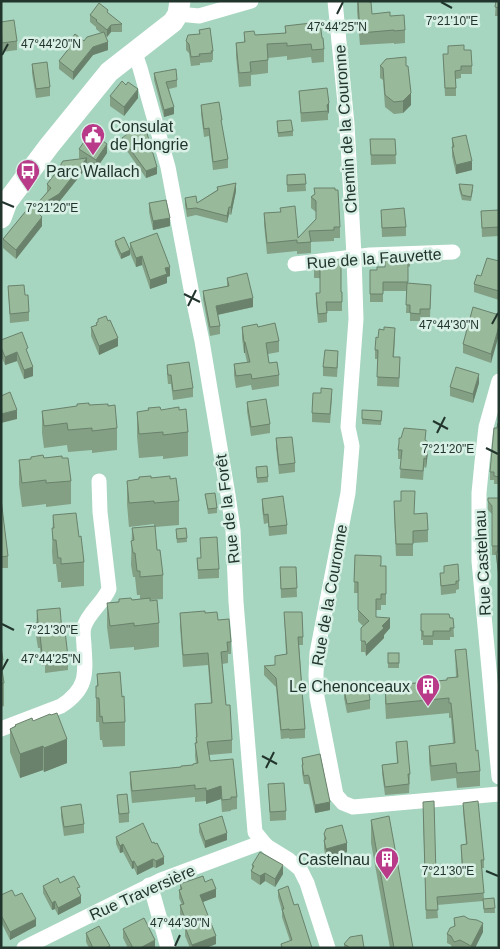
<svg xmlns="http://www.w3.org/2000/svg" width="500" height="949" viewBox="0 0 500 949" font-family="Arial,sans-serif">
	<rect width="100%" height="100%" fill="#a6d5c0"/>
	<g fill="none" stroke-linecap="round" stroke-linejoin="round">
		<!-- minor -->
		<g stroke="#fff" stroke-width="15">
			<polyline points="335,1 347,124 354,256 356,319 348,427 352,446 348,493 317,653 316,675 317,697 336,795 343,803 353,807 499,794"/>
			<polyline points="178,14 199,16 251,1"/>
			<polyline points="133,54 137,59 140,68 168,167 191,289 202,341 228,495 233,530 236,602 255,832 263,842 268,847 289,860 300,869 307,883 328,948"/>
			<polyline points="295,264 370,255 453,252"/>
			<polyline points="499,381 486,427 482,462 479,493 479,561 499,777"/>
			<path d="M1,729L61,706C87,689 86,675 84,646C84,640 82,633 84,627C88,613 103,603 109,589L100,512L99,481"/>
			<polyline points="149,885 154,898 168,948"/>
			<polyline points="24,948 161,880 263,842"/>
		</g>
		<!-- secondary -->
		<polyline stroke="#fff" stroke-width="21" points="1,218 7,202 49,146 109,72 173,22 178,14 180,1"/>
	</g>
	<!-- wall -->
	<g fill="#839f84">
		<polygon points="357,1 372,14 390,16 405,30 405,43 394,44 394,43 360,45 357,11"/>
		<polygon points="496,1 499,1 499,16 495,16"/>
		<polygon points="108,13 122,24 122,32 111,32 107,37 106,36 108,50 93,55 73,80 59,69 59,61 69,49 69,42 84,41 101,33 96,29 96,27 90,22 90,15"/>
		<polygon points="1,22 17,41 17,50 2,52"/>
		<polygon points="285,26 322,38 324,49 324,62 312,63 311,57 287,60 287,56 268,58 268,73 251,75 251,86 239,87 236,56 236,43 244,42 244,32 255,35 285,33"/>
		<polygon points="199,30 213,51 213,60 212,60 212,62 200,63 200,65 191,66 189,53 186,50 186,41 199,34"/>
		<polygon points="448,46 464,50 472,66 472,74 461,74 461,78 456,79 456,96 445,96 443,54 448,54"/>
		<polygon points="386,59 411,105 403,113 394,114 385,107 383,80 380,78 380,66"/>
		<polygon points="32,64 50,87 50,96 36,98 32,73"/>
		<polygon points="154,73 177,80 177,87 169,89 174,114 164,117 154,80"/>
		<polygon points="299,91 329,112 328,114 328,120 301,122"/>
		<polygon points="110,96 138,98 124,116 110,106"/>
		<polygon points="201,105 222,127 228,159 228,168 213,170 209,136 204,137 201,114"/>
		<polygon points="277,121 293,131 293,136 278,137"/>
		<polygon points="122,138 157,174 146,178 122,144"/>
		<polygon points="452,138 472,170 456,174 452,156"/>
		<polygon points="370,139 395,139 396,164 371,165"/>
		<polygon points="79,149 107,153 96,169 87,163 87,167 59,202 39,214 42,226 16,259 3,248 3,239 36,208 36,205 47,193 47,184 81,159 79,158"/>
		<polygon points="305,174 306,191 287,192 287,175"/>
		<polygon points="459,184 473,190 471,201 462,200 459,189"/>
		<polygon points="217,187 236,191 231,215 229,214 227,223 196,215 187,217 185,205 185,198 197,203 217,190"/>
		<polygon points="314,194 340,227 340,238 334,238 334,241 311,242 311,253 297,254 297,251 267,254 264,224 264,213 298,238 316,219 316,212 311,208 311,197"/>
		<polygon points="149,203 170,226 153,230 149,212"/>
		<polygon points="381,210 406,227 406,236 382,237"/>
		<polygon points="499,210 499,236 482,237 481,211"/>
		<polygon points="115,241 130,249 130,243 170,276 167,277 167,283 150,289 142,265 136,267 130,253 130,255 121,259 115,245"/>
		<polygon points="410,254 410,267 408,266 408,283 431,292 430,317 420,317 420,321 410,321 410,313 406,313 407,291 383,291 383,302 370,302 370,270 377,270 385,267"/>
		<polygon points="499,261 499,300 474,292 474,284 481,276"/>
		<polygon points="314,262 341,292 342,292 342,311 327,311 327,322 318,323 316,302 316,293 320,293 320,279 319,278 314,278"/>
		<polygon points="227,278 253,307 218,315 220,326 220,334 210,336 203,299 203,291 227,286"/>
		<polygon points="8,286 25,295 29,312 29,321 10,323"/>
		<polygon points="499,315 491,363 463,353 463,344"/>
		<polygon points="96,323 118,346 99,355 91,336 91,327 96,325"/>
		<polygon points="242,327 258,327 279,341 279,352 268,354 269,363 279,375 279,386 252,390 251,385 236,388 234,375 234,364 247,362 245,353 244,353 242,338"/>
		<polygon points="395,337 394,357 400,366 399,387 377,386 378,359 375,359 375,350"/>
		<polygon points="1,340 28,355 33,376 24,379 17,361 5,365 1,356"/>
		<polygon points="338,360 337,377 323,376 323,367"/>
		<polygon points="167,365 193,388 193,397 173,400 171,384 168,384 167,374"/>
		<polygon points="479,383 473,403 450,396 450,387"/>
		<polygon points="321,393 332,398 330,423 312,422 312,413"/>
		<polygon points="247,402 270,424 270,433 251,436 247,411"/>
		<polygon points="89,405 108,406 117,428 117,450 92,453 92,450 68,452 67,445 44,448 42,433 42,411"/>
		<polygon points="161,410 179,410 188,432 188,456 163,459 163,456 139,458 137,436 137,412"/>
		<polygon points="362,410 382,411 381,425 362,424"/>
		<polygon points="499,423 499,484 494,484 494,480 490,480 490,472 497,428"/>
		<polygon points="276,438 295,463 295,472 279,474 276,447"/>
		<polygon points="426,441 428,452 426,468 424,467 423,480 400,478 401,459 398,459 398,450"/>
		<polygon points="44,458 62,458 71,481 71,504 46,507 46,504 22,507 19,484 19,460"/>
		<polygon points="256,467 268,477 268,482 257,483"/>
		<polygon points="151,478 170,479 179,501 179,525 155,527 157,550 163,575 163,599 150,600 159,623 159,647 134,650 134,647 110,649 107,627 107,603 140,599 140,595 137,595 135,577 133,577 131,565 132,528 154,526 154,524 129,527 127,504 127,481"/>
		<polygon points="205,494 217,508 217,513 208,514"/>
		<polygon points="488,498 499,498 499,585 496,555 492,555 492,514 488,510"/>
		<polygon points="1,499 8,556 8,568 1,568"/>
		<polygon points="262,499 287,525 287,534 269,536 268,523 264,524 262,508"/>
		<polygon points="394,513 414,514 428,530 428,542 413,543 413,556 396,556"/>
		<polygon points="53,515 79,537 84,562 84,586 61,588 61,582 58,582 56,564 53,564 52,552"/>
		<polygon points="186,528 187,542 177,543 176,534"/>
		<polygon points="355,555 381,556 381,566 386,566 386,605 381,605 381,610 376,610 376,617 390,628 384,635 384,638 366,656 365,652 361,652 361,628 363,626 358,621 358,593 354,593"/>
		<polygon points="197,558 201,558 219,569 219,578 198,579"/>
		<polygon points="444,566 459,581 459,589 456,590 456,593 441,595 440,573 444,573"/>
		<polygon points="280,567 296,567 297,597 281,598"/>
		<polygon points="37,610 62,632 68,657 68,670 45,673 45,666 42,666 40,648 38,648 36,636"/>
		<polygon points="284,612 303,637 303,645 299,645 305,729 305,738 289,739 289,738 281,739 276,687 264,675 264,666 275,665 275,656 286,654"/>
		<polygon points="180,613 205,613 218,620 231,642 231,654 228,654 228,663 222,664 226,705 232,740 232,753 209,755 210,761 237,797 237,809 231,810 231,811 222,812 221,799 206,804 206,801 195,802 195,797 132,803 130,784 130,772 181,767 193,765 196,764 195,756 196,737 195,704 211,703 208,665 183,667 180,626"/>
		<polygon points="421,614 453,618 454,637 450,637 450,640 433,640 433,645 423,645 423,640 421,640"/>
		<polygon points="1,647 3,660 3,677 4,683 4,706 1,707"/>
		<polygon points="455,650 480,771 480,786 457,788 456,778 431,781 429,761 429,746 453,743 451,718 449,718 449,713 386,719 385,701 385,686 447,680 456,677"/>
		<rect x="388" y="653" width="11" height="15"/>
		<polygon points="97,674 122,697 125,722 125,746 103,747 102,740 100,740 99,722 96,722 96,686 97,686"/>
		<polygon points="344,689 370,700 370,709 347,713 344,698"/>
		<polygon points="33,721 67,763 44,772 43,770 20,778 10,752 10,729 15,726 15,725"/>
		<polygon points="396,742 410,774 409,793 385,795 382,773 382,765 397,763"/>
		<polygon points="302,758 330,810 315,813 309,785 308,784 304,784 302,773"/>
		<polygon points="268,784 286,811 286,820 270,821"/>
		<polygon points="117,795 129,813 129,822 119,823"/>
		<polygon points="463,803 484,860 484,868 482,868 484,899 494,898 495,913 484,913 483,901 437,905 438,918 426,919 423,810 436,875 462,873 461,845 466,844 463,811"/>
		<polygon points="61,807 84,824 84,833 64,836 61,816"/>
		<polygon points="371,820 413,948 390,948 371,843"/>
		<polygon points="199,824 227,840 205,848 199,832"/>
		<polygon points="324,834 347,852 326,858 324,849"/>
		<polygon points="116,837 164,864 156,868 153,867 137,875 134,868 132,869 123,852 120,853 116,844"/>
		<polygon points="252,865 283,874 275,887 265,881 260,885 251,879 251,871 252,869"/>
		<polygon points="205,882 216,897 203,902 216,944 206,948 190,948 185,936 185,929 180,914 180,905 182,905 179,898 179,890 180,890 180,884"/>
		<polygon points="60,883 80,893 81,903 58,915 55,909 52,910 43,893 43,886"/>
		<polygon points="278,890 294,905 312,948 281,948 281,944 290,941 282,917 282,911 278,897"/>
		<polygon points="1,895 15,896 36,926 10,940 1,922"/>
		<polygon points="454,918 483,932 475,948 452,948 451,945 447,943 447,934 454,926"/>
		<polygon points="123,929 155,948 128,948 123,938"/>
		<polygon points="86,933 110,948 89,948 86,942"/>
		<polygon points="344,944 364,948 344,948"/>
	</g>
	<!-- shaded-wall -->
	<g fill="#6a826c">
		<polygon points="111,25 111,32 107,37 107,30"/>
		<polygon points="108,42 108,50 93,55 73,80 73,72 93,47"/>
		<polygon points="138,89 138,98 124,116 124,107"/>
		<polygon points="411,93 411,105 403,113 403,101"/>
		<polygon points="329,103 329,112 328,114 327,105"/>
		<polygon points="174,107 174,114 164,117 164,110"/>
		<polygon points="107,144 107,153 96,169 96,160"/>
		<polygon points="87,158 87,167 59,202 37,215 37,207"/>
		<polygon points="472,161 472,170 456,174 456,165"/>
		<polygon points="157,167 157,174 146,178 146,171"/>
		<polygon points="236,183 236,191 231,215 231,207"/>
		<polygon points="229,207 229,214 227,223 227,216"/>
		<polygon points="42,217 42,226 16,259 16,250"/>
		<polygon points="170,218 170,226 153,230 153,221"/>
		<polygon points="130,250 130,255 121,259 121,254"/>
		<polygon points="142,256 142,265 136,267 136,258"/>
		<polygon points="170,267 170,276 167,277 167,283 150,289 150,280 165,268"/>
		<polygon points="253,298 253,307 216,315 216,306"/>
		<polygon points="499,326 499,335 491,363 491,354"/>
		<polygon points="118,338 118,346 99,355 99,346"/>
		<rect x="244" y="342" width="1" height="11"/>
		<polygon points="17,352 17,361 5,365 5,357"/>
		<polygon points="33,367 33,376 24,379 24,370"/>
		<polygon points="479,374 479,383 473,403 473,394"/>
		<polygon points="17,410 17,419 1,423 1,414"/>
		<polygon points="428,442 428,452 426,468 426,459"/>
		<polygon points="390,618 390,628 384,635 384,638 366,656 366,645 382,626"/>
		<polygon points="67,739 67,763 44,772 44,748"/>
		<polygon points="43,746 43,770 20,778 20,754"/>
		<polygon points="221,786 221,799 206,804 206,791"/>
		<polygon points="330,802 330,810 315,813 315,805"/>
		<polygon points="227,833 227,840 205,848 205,841"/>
		<polygon points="347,843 347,852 326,858 326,849"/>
		<polygon points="123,844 123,852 120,853 120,846"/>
		<polygon points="164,857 164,864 156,868 156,861"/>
		<polygon points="153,859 153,867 137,875 137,867"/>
		<polygon points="134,861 134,868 132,869 132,862"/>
		<polygon points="283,865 283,874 275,887 275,879"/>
		<polygon points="265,873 265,881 260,885 260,876"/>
		<polygon points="216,889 216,897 200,903 200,895"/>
		<polygon points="81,896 81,903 58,915 58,908"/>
		<polygon points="55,901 55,909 52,910 52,903"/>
		<polygon points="36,919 36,926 10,940 10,932"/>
		<polygon points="483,923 483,932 475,948 471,948 471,946"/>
		<polygon points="216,936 216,944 206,948 192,948 192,945"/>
		<polygon points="155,940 155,948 140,948"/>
	</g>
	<!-- building -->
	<g fill="#98b99a" stroke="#6a826c">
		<polygon points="358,1 369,1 369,2 371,2 372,14 390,12 390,16 404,15 405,30 394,31 394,30 360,33"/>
		<polygon points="496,1 499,1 499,8 495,7"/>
		<polygon points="99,3 108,10 107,12 122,24 111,25 107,30 96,21 97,20 90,15"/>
		<polygon points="14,20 17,41 2,43 1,22"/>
		<polygon points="320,22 322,38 323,38 324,49 312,50 311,44 287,46 287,43 267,44 268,60 250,62 251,72 239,73 236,43 245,42 244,32 254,31 255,35 286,33 285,26"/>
		<polygon points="210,28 213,51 211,51 212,53 199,54 200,56 191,57 189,44 186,41 188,35 200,34 199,30"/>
		<polygon points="104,32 108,42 93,47 73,72 59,61 70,47 69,42 75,34 84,41 87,37"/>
		<polygon points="464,45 464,50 471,50 472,66 461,66 461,70 455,71 456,88 445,88 443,54 448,54 448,46"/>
		<polygon points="406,57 406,66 408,66 411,93 403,101 394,102 385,95 383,68 380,66 386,59"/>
		<polygon points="47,62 50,87 36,89 32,64"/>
		<polygon points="176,69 177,80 166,82 174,107 164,110 154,73"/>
		<polygon points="122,81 126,85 128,82 138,89 124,107 110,96"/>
		<polygon points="327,88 329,103 327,105 328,111 301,113 299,91"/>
		<polygon points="219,102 222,120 221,120 228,159 213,162 209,128 204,129 201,105"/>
		<polygon points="291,120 293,131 278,133 277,121"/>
		<polygon points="139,125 143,125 146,130 157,167 146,171 122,138"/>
		<polygon points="91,132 107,144 96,160 79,149"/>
		<polygon points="466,135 472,161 456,165 452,147 454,147 452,138"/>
		<polygon points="370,139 395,139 396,155 371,155"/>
		<polygon points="87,158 59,194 37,207 36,205 51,188 47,184 61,166 61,164 63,161"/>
		<polygon points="305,174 306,184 287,185 287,175"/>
		<polygon points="236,183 231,207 229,207 227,216 196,208 187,209 185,198 196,196 197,203 218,190 217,187"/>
		<polygon points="459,184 473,185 471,197 462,195"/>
		<polygon points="314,188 335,188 335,190 338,190 340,227 334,227 334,230 309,231 311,242 297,243 297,240 267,243 264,213 281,212 280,208 295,206 298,238 316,219 316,201 311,197 315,194"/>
		<polygon points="166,200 170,218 153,221 149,203"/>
		<polygon points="30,206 33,206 39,210 39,214 42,217 16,250 3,239"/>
		<polygon points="404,208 406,227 382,228 381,210"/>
		<polygon points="499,210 499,227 482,228 481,211"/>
		<polygon points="157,233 170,267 165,268 167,274 150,280 142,256 136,258 130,243"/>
		<polygon points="124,237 130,250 121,254 115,241"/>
		<polygon points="410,254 410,258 408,258 408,282 383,282 383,294 370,294 370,270 377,270 377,267 385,267 385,255"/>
		<polygon points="487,258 499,261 499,291 474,284 477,275 481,276"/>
		<polygon points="341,259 341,292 342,292 342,302 326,302 327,313 318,314 316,293 320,293 320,270 319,269 314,269 314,262"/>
		<polygon points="247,273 253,298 216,306 220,326 210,327 203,291 229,286 227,278"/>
		<polygon points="407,283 431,285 430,309 420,309 420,314 410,313 410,305 406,305"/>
		<polygon points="24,285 25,295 28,295 29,312 10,314 8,286"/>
		<polygon points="473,307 499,315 499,326 491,354 463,344"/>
		<polygon points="106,316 108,321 110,320 118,338 99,346 91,327 97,325 96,323 98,322 98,319"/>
		<polygon points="275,323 279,341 266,343 269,363 277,362 279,375 252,379 251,374 236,376 234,364 250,362 245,342 244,342 242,327 257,324 258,327"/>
		<polygon points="384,327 395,328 393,357 400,357 399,378 377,377 378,350 375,350 376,337 378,338 379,329 384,330"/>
		<polygon points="22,332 28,348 26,349 33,367 24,370 17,352 5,357 1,347 1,340"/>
		<polygon points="325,350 338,351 337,368 323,367"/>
		<polygon points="189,362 193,388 173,391 171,375 168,375 167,365"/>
		<polygon points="456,367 479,374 473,394 450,387"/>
		<polygon points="321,388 332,389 330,414 312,413 313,393 321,393"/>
		<polygon points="10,392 17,410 1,414 1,396"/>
		<polygon points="266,399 270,424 251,427 247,402"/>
		<polygon points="89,403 89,405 108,404 108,406 115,405 117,428 92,431 92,428 68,430 67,423 44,426 42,411 77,406 77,404"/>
		<polygon points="160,407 161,410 179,407 179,410 186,409 188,432 163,435 163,432 139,434 137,412 149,410 148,408"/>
		<polygon points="362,410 382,411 381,421 362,419"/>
		<polygon points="498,423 499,423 499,477 494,476 494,472 490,472 494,428 497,428"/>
		<polygon points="404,428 426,430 425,440 428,442 426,459 424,458 423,471 400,469 402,450 398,450 399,443 399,438 401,438"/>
		<polygon points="292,437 295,463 279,465 276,438"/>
		<polygon points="43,455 44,458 62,456 62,458 68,458 71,481 46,483 46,480 22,483 19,460 31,459 31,457"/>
		<polygon points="267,466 268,477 257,478 256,467"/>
		<polygon points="151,476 151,478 170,476 170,479 176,478 179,501 154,503 154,501 129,503 127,481 139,479 139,477"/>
		<polygon points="401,491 415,491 414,514 427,513 428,530 413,531 413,544 396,544 394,501 401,501"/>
		<polygon points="215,493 217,508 208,509 205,494"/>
		<polygon points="283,496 287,525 269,527 268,514 264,515 262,499"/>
		<polygon points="488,498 499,498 499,546 492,546 492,506 488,501"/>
		<polygon points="1,499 8,556 1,557"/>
		<polygon points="76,513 79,537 81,536 84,562 61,564 61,558 58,558 56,540 53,540 52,528 54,528 53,515"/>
		<polygon points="155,526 157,550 160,550 163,575 140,577 140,571 137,571 135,553 133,553 131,541 134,540 132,528"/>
		<polygon points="186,528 187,538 177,539 176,529"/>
		<polygon points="217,537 219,569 198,570 197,558 201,558 200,538"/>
		<polygon points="496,552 499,552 499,576"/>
		<polygon points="355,555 381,556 381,564 380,566 386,566 386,594 381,594 381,599 376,599 376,617 390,618 382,626 384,628 366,645 365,641 361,641 361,628 369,621 358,610 358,582 354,582"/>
		<polygon points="458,564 459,581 456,581 456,584 441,586 440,573 444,573 444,566"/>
		<polygon points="280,567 296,567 297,588 281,589"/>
		<polygon points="131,598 132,600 150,598 150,601 157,600 159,623 134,626 134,623 110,626 107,603 119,602 119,599"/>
		<polygon points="60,608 62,632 65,631 68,657 45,659 45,653 42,653 40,635 38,635 36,623 38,623 37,610"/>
		<polygon points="205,611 205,613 217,612 218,620 229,619 231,642 227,642 228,651 221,652 226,705 230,705 232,740 207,742 210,761 233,759 237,797 231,797 231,799 222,800 221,786 206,791 206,788 195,789 195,785 132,791 130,772 181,767 181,766 193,765 193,764 198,763 195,743 197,743 196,737 197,737 195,704 212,703 208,653 183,655 180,613"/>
		<polygon points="284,612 302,612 303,637 298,637 305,729 289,730 289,729 281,730 276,678 264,666 275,665 275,656 287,654"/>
		<polygon points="421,614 449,614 450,618 453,618 454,628 450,628 450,631 433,631 433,636 423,636 423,631 421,631"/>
		<polygon points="1,647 3,660 1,660"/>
		<polygon points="466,649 476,751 478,750 480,771 457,773 456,763 431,766 429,746 455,743 451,703 449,703 449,698 386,704 385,686 447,680 447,678 458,677 455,650"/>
		<rect x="388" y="653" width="11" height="10"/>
		<polygon points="1,663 4,683 1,683"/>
		<polygon points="120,672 122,697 124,696 125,722 103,723 102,716 100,717 99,698 96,698 96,686 98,686 97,674"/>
		<polygon points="368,685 370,700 347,704 344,689"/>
		<polygon points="57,713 67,739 44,748 43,746 20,754 10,729 16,726 15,725 32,718 33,721 50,714 51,715"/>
		<polygon points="407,741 410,774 408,774 409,784 385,787 382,765 398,763 396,742"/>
		<polygon points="320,754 330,802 315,805 309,777 308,775 304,776 302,765 303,765 302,758"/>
		<polygon points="284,783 286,811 270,812 268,784"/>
		<polygon points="127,794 129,813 119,814 117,795"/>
		<polygon points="434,801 436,875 463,873 461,845 467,844 463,803 478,801 484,860 481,860 484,893 437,897 438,910 426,910 423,802"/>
		<polygon points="81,804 84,824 64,827 61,807"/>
		<polygon points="222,816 227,833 205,841 199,824"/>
		<polygon points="389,816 413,948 394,948 371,820"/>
		<polygon points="143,823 152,843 154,842 155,844 157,843 164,857 156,861 153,859 137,867 134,861 132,862 123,844 120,846 116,837"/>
		<polygon points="342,825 347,843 326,849 324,840 326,839 324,834 326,829"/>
		<polygon points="260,852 283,865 275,879 265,873 260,876 251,871 254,866 252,865"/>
		<polygon points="74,876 80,887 77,888 81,896 58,908 55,901 52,903 43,886 58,878 60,883"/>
		<polygon points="203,876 205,882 212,879 216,889 200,895 216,936 192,945 185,927 188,927 180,905 184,904 179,890 182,889 180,884"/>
		<polygon points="288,886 294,905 298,904 312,948 282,948 281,944 292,940 282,909 284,909 278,890"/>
		<polygon points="12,890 15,896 22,893 36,919 10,932 1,915 1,895"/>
		<polygon points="494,898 495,908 484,909 483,899"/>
		<polygon points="464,916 469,919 477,920 483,923 471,946 460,940 454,942 451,936 447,934 450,928 455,926 454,918"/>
		<polygon points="144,918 155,940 140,948 133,948 123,929"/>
		<polygon points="99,926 110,946 106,948 93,948 86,933"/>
		<polygon points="362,935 364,948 349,948 349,947 344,944 350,937"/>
	</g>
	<!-- ticks -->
	<path fill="none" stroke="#22352d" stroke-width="2" d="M441,2L452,8M337,14L343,2M2,55L8,44M2,202L14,207M184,294L200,302M188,306L196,290M492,324L498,313M433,421L448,429M437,433L445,417M486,448L498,454M2,624L14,630M2,670L8,659M262,756L277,764M266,768L274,752M486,871L498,876M175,946L180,935"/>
	<!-- icons -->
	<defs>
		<g id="civic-pin" transform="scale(1.25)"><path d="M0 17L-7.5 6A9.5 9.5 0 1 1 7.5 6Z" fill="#b83a89" stroke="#d8f0e5"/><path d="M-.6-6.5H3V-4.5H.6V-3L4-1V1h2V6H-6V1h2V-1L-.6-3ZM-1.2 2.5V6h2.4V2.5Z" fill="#fff"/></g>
		<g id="bus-pin" transform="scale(1.25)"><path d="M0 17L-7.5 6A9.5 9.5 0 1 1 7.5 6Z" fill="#b83a89" stroke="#d8f0e5"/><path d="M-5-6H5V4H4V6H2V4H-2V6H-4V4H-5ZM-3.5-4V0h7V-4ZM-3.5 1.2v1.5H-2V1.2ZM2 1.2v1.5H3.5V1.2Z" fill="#fff"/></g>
		<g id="building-pin" transform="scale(1.25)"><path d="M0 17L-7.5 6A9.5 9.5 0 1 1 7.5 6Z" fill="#b83a89" stroke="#d8f0e5"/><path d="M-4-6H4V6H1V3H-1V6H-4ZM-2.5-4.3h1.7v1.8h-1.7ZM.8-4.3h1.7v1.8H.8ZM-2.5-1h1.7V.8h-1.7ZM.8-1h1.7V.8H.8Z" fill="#fff"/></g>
	</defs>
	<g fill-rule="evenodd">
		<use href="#civic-pin" x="93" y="135"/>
		<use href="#bus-pin" x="28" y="171"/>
		<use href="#building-pin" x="428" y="686"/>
		<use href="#building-pin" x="387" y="859"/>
	</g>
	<g text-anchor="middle" stroke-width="5" stroke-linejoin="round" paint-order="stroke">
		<!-- poi labels -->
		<g font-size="16" fill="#22352d" stroke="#d8f0e5" text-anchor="start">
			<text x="110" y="132">Consulat<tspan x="110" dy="18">de Hongrie</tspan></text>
			<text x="46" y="177">Parc Wallach</text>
			<text x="410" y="692" text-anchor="end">Le Chenonceaux</text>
			<text x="370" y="865" text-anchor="end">Castelnau</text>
		</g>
		<!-- street labels -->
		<g font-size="16" fill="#22352d" stroke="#d8f0e5">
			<text transform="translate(345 129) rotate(-94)" y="6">Chemin de la Couronne</text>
			<text transform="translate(374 258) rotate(-4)" y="6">Rue de la Fauvette</text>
			<text transform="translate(227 509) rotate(-97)" y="6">Rue de la Forêt</text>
			<text transform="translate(482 563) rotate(-93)" y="6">Rue Castelnau</text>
			<text transform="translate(329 595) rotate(-80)" y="6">Rue de la Couronne</text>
			<text transform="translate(142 892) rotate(-24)" y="6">Rue Traversière</text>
		</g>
	</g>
	<g font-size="12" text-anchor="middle" fill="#22352d" stroke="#d8f0e5" stroke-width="5" stroke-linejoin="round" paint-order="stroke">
		<text x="452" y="25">7°21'10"E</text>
		<text x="337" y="31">47°44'25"N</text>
		<text x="51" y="48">47°44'20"N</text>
		<text x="52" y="212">7°21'20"E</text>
		<text x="449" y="329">47°44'30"N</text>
		<text x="448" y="453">7°21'20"E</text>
		<text x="52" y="634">7°21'30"E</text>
		<text x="51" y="663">47°44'25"N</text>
		<text x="448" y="875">7°21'30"E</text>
		<text x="180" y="927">47°44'30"N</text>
	</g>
	<!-- border -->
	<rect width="500" height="949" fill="none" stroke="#22352d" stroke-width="5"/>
</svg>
